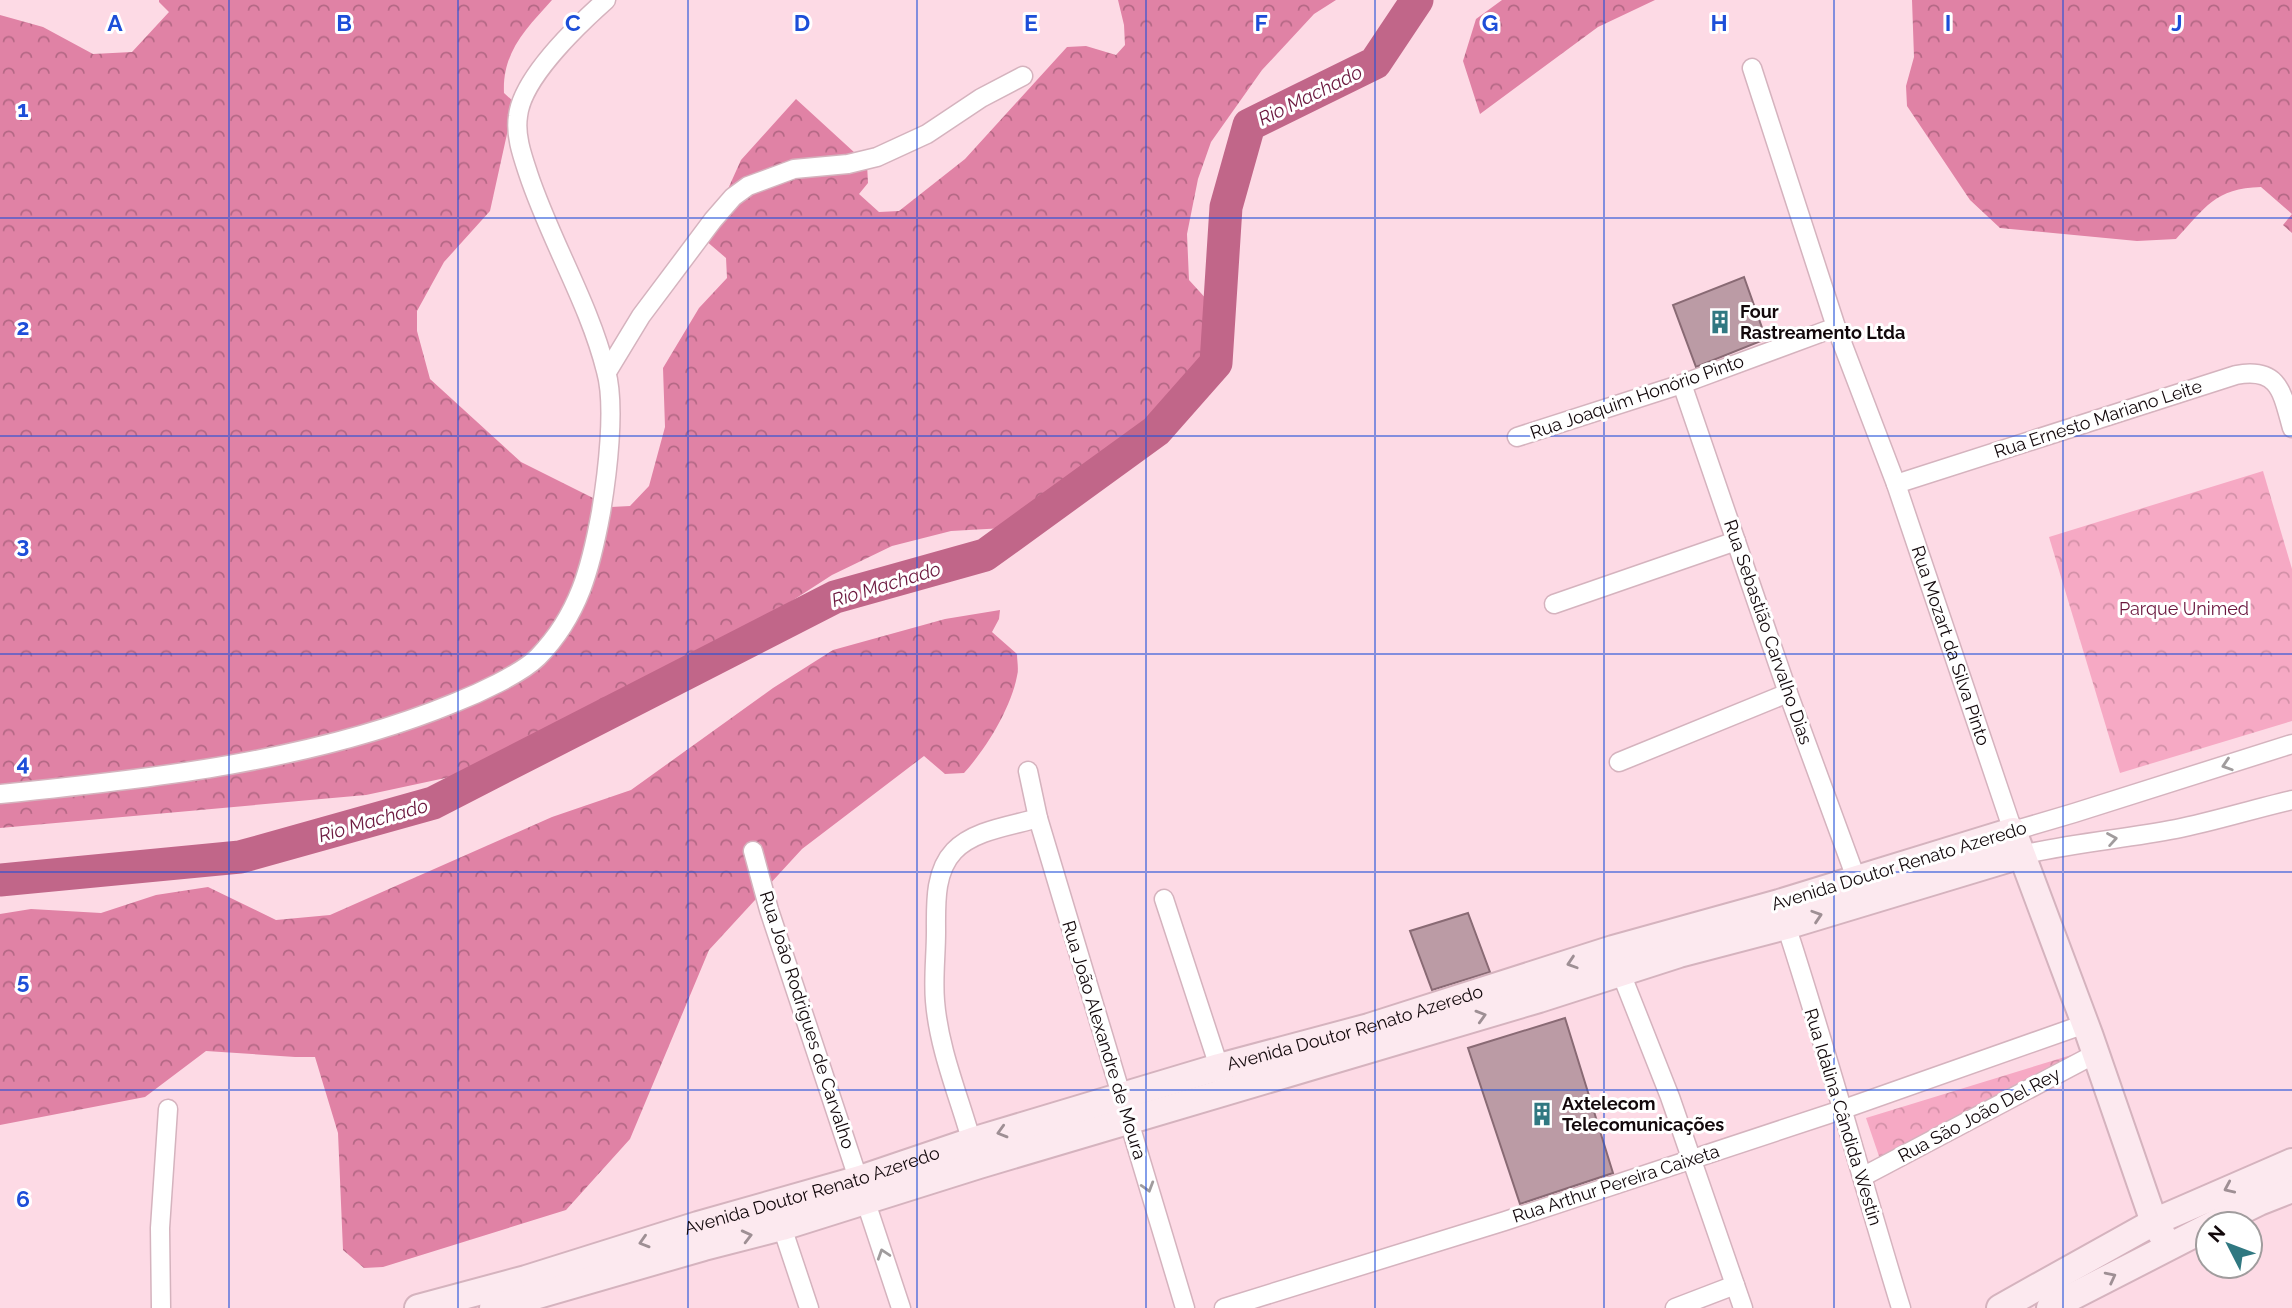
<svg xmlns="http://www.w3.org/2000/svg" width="2292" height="1308" viewBox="0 0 2292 1308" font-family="Raleway,sans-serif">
	<defs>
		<pattern id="forest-crowns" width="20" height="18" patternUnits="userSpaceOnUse" patternTransform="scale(1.75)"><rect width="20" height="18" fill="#e082a5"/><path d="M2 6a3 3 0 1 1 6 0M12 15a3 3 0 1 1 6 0" fill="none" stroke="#b46885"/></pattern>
		<pattern id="park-crowns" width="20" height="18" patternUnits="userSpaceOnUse" patternTransform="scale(1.75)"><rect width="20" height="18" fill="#f6a9c4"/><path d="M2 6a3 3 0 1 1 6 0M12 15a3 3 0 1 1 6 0" fill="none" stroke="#d290a7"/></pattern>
	</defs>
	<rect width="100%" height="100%" fill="#fddae5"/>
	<!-- forest -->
	<g fill="url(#forest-crowns)">
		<path d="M159,0H552C526,29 502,52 504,93L514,102L490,211L444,262L417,311V331L430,379L521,462L611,507L630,506L649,486L665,427L663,368L699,308L727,278L726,258L705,240L741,160L796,99L867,164L868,183L859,194L879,212L899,211L965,159L1067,47L1086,46L1116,55L1125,45L1124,25L1118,0H1336L1314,14L1262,70L1211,142L1198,179L1187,234L1189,280L1229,324L1227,347L1127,456L1056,491L1023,527L951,531L892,546L832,575L604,722L506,765L366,795L0,828V15L43,27L93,54L132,52L169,12L159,2Z"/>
		<polygon points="1502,0 1655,0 1598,27 1480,114 1463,61 1476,19"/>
		<path d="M1912,0H2292V233L2283,225L2292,214L2261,187C2215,188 2205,208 2176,239L2137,241L2000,228L1970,200L1907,106L1906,86L1914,57Z"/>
		<path d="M1000,610L999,619L992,632L1017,654C1017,661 1019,669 1017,676C1011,708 986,749 964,773L945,774L924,756L802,849L709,950L630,1139L566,1210L383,1267L364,1268L343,1250L338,1133L315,1057H295L206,1051L145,1097L0,1125V914L31,909L101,913L156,895L208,887L276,920L330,915L552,817L631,790L773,688L833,650L945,619Z"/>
	</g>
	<!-- park -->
	<g fill="url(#park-crowns)">
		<polygon points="2263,471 2292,569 2292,721 2120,773 2049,537"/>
		<polygon points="2078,1053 1881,1162 1866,1118"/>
	</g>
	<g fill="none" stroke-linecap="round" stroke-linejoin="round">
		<!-- river -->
		<polyline stroke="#c16689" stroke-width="33" points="0,880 240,857 433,803 835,597 985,555 1156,431 1216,363 1226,207 1249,125 1375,63 1417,0"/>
	</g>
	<!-- building -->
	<g fill="#bb9ba5" stroke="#896a74" stroke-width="2">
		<polygon points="1744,277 1766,339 1696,367 1673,305"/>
		<polygon points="1468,913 1490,972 1432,990 1410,931"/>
		<polygon points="1565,1018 1613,1173 1520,1204 1468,1048"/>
	</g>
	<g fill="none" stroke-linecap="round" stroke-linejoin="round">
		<!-- street casing -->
		<g stroke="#d5b3be" stroke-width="21">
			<g id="street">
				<path id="s1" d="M1752,68L1836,327L1896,484L2013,831L2074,813L2292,744"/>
				<polyline points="607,372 641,316 713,220 733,197 748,186 794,169 848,164 877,157 927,134 981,98 1023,76"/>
				<polyline points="1682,384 1788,693 1860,889"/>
				<polyline points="1517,437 1682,384 1836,327"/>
				<path d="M1896,484L2236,375C2280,367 2282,393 2292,428"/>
				<polyline points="1554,604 1736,541"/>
				<polyline points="1619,762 1788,693"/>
				<polyline points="1028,771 1038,818 1185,1308"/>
				<path d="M0,794C151,779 313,761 454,703C477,694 521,674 538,657C579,615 591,567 601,512C607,476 616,406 606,371C589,303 550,240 528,173C522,155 515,135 518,116C522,78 578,25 606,0"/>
				<polyline points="753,851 769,910 901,1308"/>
				<path d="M2021,855C2072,843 2124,839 2176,829C2215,821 2253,809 2292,800"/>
				<polyline points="1164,899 1222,1076"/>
				<path d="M1783,916C1826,1046 1861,1178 1901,1308"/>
				<polyline points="1617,963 1670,1097 1743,1308"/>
				<path d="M974,1150C961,1101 939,1052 935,1001C933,978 936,955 936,932C936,905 934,872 954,851C974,830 1011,826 1038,818"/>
				<polyline points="1864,1176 2095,1054"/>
				<polyline points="779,1218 809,1308"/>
				<polyline points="161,1308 160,1228 168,1109"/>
				<polyline points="1224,1308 1505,1221 1841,1110 2085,1024"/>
				<polyline points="1675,1308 1735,1285"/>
			</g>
		</g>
		<!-- secondary casing -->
		<g stroke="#d5b3be" stroke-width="30">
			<g id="secondary">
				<polyline points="2214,1224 2259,1202 2292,1189"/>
				<path id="s2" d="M418,1308L526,1279L698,1225L860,1179L972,1141L1219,1067L1369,1027L1613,949L1779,903L2013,831L2089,1034L2154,1222L2169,1246"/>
				<polyline points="493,1308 704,1247 782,1227 979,1165 1539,999 1679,954 1786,926 2021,855"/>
				<polyline points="2000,1308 2154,1222 2292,1162"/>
				<polyline points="2050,1308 2208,1227"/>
			</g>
		</g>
		<!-- street -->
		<use href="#street" stroke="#fff" stroke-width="18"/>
		<!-- secondary -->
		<use href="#secondary" stroke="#fce9ef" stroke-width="26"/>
	</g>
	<!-- one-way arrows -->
	<defs><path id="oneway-chevron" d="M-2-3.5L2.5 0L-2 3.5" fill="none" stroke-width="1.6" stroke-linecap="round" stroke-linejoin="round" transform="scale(1.75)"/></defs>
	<g stroke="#a09c9d">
		<use href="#oneway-chevron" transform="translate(2227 765) rotate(162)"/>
		<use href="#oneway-chevron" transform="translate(2112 839) rotate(-10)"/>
		<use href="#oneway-chevron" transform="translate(1148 1187) rotate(73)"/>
		<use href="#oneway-chevron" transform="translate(883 1254) rotate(-108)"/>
	</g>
	<g stroke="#9e8f94">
		<use href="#oneway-chevron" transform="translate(1817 916) rotate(-18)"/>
		<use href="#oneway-chevron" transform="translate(1572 963) rotate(162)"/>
		<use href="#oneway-chevron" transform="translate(1481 1016) rotate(-16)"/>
		<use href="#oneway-chevron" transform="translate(1002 1132) rotate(164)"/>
		<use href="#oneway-chevron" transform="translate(2229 1188) rotate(156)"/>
		<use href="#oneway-chevron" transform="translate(747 1236) rotate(-14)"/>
		<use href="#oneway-chevron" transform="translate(644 1242) rotate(163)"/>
		<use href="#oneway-chevron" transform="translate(2111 1277) rotate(-27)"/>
	</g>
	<!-- grid -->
	<path fill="none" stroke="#1d4ed8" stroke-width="2" stroke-opacity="0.55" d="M229,0V1308M458,0V1308M688,0V1308M917,0V1308M1146,0V1308M1375,0V1308M1604,0V1308M1834,0V1308M2063,0V1308M0,218H2292M0,436H2292M0,654H2292M0,872H2292M0,1090H2292"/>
	<!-- icons -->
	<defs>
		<g id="building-bare" transform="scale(1.89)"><path d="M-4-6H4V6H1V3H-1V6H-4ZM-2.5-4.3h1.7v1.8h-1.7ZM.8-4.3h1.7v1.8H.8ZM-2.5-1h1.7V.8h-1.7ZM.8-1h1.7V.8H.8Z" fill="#307881" stroke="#fff" stroke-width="2.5" paint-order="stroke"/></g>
	</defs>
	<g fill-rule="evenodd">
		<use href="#building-bare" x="1720" y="322"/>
		<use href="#building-bare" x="1542" y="1114"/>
	</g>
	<g text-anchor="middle" stroke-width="6" stroke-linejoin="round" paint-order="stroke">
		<!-- poi labels -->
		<g font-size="18" font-weight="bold" fill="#12080b" stroke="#fff" text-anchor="start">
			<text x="1740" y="318">Four<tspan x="1740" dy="21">Rastreamento Ltda</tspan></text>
			<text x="1562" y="1110">Axtelecom<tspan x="1562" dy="21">Telecomunicações</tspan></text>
		</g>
		<!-- street labels -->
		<g font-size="18" fill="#12080b" stroke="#fff">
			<text transform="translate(1637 397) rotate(-19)" y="6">Rua Joaquim Honório Pinto</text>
			<text transform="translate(2098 419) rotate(-18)" y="6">Rua Ernesto Mariano Leite</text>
			<text transform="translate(1768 632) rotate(71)" y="6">Rua Sebastião Carvalho Dias</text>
			<text dy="6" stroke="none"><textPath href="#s1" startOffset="611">Rua Mozart da Silva Pinto</textPath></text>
			<text transform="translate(1899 866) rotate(-17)" y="6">Avenida Doutor Renato Azeredo</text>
			<text transform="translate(807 1020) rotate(72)" y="6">Rua João Rodrigues de Carvalho</text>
			<text dy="6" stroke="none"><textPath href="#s2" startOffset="978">Avenida Doutor Renato Azeredo</textPath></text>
			<text transform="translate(1104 1040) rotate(73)" y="6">Rua João Alexandre de Moura</text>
			<text transform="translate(1979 1115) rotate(-28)" y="6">Rua São João Del Rey</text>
			<text transform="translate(1843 1117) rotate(73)" y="6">Rua Idalina Cândida Westin</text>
			<text transform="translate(1616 1184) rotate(-18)" y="6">Rua Arthur Pereira Caixeta</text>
			<text dy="6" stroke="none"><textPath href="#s2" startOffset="411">Avenida Doutor Renato Azeredo</textPath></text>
		</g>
		<!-- park labels -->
		<g font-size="18" fill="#6a163d" stroke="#fff">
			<text x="2184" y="615">Parque Unimed</text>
		</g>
		<!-- water labels -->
		<g font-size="19" font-style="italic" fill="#6c193f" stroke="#fff">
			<text transform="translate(1310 95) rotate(-26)" y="7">Rio Machado</text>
			<text transform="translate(886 584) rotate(-17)" y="7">Rio Machado</text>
			<text transform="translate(373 820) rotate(-16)" y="7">Rio Machado</text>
		</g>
	</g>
	<g font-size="23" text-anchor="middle" font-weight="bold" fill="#1d4ed8" stroke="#fff" stroke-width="6" stroke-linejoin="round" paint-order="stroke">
		<text x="115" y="31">A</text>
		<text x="344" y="31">B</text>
		<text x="573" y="31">C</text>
		<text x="802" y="31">D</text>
		<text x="1031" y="31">E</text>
		<text x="1261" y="31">F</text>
		<text x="1490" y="31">G</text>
		<text x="1719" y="31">H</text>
		<text x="1948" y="31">I</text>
		<text x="2177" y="31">J</text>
		<text x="23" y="117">1</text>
		<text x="23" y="335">2</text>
		<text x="23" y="553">3</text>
		<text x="23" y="771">4</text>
		<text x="23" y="989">5</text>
		<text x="23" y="1207">6</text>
	</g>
	<!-- north arrow -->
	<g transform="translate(2229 1245) rotate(312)"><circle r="33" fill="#ffffff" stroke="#a09c9d" stroke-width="2"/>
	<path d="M0-5L12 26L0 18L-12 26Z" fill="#307881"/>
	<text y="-10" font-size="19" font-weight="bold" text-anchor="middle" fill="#12080b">N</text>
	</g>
</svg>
